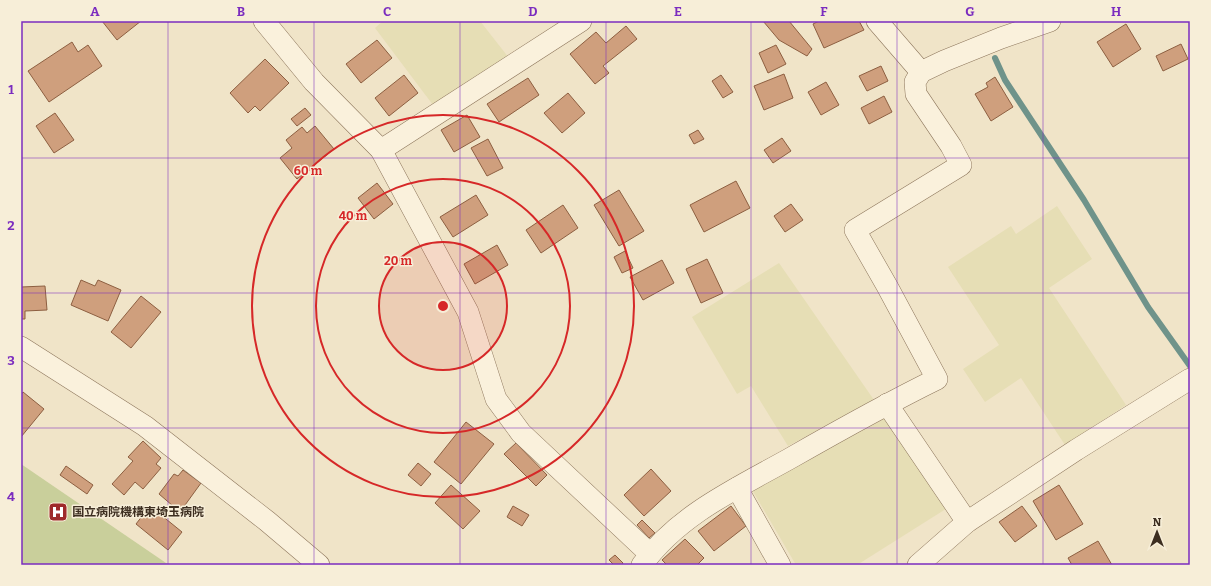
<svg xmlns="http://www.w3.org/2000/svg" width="1211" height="586" viewBox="0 0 1211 586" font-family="Bitter,'Noto Sans JP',serif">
	<rect width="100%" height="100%" fill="#f0e4c8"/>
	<!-- farmland -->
	<g fill="#e6deb5">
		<polygon points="383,21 480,21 509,58 433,105 375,28"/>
		<polygon points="1057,206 1092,259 1049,288 1126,405 1065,445 1021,378 985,402 963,369 999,345 948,267 1011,226 1016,234"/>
		<polygon points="779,263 874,400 788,446 751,386 737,394 692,317"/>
		<polygon points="885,410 949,507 857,565 796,565 751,488"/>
	</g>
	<!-- green -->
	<polygon fill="#c9cf9b" points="21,464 169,565 21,565"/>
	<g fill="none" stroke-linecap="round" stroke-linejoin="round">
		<!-- stream -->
		<polyline stroke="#6f938a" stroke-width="6" points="995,58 1005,80 1084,200 1148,307 1190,366"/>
	</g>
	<!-- building -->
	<g fill="#cf9f7d" stroke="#8d5f41">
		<polygon points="102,21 141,21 117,40"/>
		<polygon points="763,21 789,21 812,49 807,56 779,40"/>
		<polygon points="819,21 859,21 864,30 824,48 813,24"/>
		<polygon points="1126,24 1141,49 1113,67 1097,42"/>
		<polygon points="626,26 637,39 603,66 609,73 595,84 570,54 596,32 606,43"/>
		<polygon points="377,40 392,58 361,83 346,64"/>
		<polygon points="72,42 78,52 88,45 102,66 49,102 28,71"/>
		<polygon points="1181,44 1188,59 1163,71 1156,56"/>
		<polygon points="776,45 786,64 768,73 759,53"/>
		<polygon points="265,59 289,83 260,111 255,106 248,113 230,93"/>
		<polygon points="881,66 888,81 867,91 859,76"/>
		<polygon points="784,74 793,98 764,110 754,86"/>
		<polygon points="404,75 418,93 389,116 375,98"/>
		<polygon points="721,75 733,92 723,98 712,81"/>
		<polygon points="995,77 1013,107 991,121 975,94 988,87 986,83"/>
		<polygon points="528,78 539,95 499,122 487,104"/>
		<polygon points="826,82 839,105 821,115 808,92"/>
		<polygon points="568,93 585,113 562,133 544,113"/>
		<polygon points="884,96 892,112 869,124 861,108"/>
		<polygon points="305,108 311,115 297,126 291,119"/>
		<polygon points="55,113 74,140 54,153 36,126"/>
		<polygon points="467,115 480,137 454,152 441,130"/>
		<polygon points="315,126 334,149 297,179 280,158 292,148 286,140 302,127 307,133"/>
		<polygon points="698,130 704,139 694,144 689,135"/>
		<polygon points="782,138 791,151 773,163 764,150"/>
		<polygon points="488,139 503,168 487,176 471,148"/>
		<polygon points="736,181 750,208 704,232 690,205"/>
		<polygon points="377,183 393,204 374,219 358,198"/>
		<polygon points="619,190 644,231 619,246 594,205"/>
		<polygon points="476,195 488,215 453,237 440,217"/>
		<polygon points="791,204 803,220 785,232 774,216"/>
		<polygon points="563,205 578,228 541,253 526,230"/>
		<polygon points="497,245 508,265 475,284 464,264"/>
		<polygon points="625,251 633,268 622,273 614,257"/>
		<polygon points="707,259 723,293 701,303 686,269"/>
		<polygon points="662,260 674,283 643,300 630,277"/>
		<polygon points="81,280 95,286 98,280 121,290 108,321 71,305"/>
		<polygon points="45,286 47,310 25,311 25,319 21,319 21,287"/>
		<polygon points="141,296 161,312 131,348 111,332"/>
		<polygon points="23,392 44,409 21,437 21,395"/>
		<polygon points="466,422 494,444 461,484 434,462"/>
		<polygon points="143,441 161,458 156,464 161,468 143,489 135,482 124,495 112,484 133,461 128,457"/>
		<polygon points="516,443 547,475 536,486 504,454"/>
		<polygon points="418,463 431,474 421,486 408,475"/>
		<polygon points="66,466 93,485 87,494 60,475"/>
		<polygon points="651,469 671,491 644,516 624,495"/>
		<polygon points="183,470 201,483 180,512 159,494 174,474 178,476"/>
		<polygon points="451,485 480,511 463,529 435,503"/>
		<polygon points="1059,485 1083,524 1056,540 1033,501"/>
		<polygon points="150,506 182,532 168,550 136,524"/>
		<polygon points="513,506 529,515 522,526 507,517"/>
		<polygon points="731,506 746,526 714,551 698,531"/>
		<polygon points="1022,506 1037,526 1015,542 999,522"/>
		<polygon points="642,520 655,533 649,538 637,525"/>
		<polygon points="685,539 704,558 697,565 667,565 662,560"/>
		<polygon points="1098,541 1112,565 1072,565 1068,558"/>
		<polygon points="615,555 623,563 622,565 614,565 609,560"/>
	</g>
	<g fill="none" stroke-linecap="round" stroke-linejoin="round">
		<!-- minor casing -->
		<g stroke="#8d765c" stroke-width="22">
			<g id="minor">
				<polyline points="264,21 314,82 381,150 468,312 496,399 521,433 650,554"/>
				<polyline points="877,21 921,72"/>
				<polyline points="381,150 581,21"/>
				<polyline points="21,347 145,426 267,521 319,565"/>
				<polyline points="887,404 967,522"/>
				<polyline points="737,488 780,565"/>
				<path d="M642,565C678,515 737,488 789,459C838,431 886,404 937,379L887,286L855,230L961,165L951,146L916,94L915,82L921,72L944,61L1001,38L1050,21"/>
				<polyline points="918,565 967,522 1076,450 1190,379"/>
			</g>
		</g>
		<!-- minor -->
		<use href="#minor" stroke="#faf1dc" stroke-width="21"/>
	</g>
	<!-- grid -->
	<path fill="none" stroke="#7b2cbf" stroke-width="1" stroke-opacity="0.55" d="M168,21V565M314,21V565M460,21V565M606,21V565M751,21V565M897,21V565M1043,21V565M21,158H1190M21,293H1190M21,428H1190"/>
	<!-- distance rings -->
	<circle cx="443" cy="306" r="64" fill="#d62828" fill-opacity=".12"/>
	<g fill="none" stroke="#d62828" stroke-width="2">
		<circle cx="443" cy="306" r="64"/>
		<circle cx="443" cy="306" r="127"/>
		<circle cx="443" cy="306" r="191"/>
	</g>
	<!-- icons -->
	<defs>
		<g id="hospital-square" transform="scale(1)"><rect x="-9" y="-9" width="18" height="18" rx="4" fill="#9e2a2b" stroke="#f7eed8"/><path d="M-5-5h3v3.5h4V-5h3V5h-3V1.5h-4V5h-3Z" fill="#fff"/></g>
	</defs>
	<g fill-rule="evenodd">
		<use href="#hospital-square" x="58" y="512"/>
	</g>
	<g text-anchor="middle" stroke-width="3" stroke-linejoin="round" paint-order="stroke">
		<!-- poi labels -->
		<g font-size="12" font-weight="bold" fill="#3d2e20" stroke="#f7eed8" text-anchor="start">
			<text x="72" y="516">国立病院機構東埼玉病院</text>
		</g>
	</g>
	<circle cx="443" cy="306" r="6" fill="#d62828" stroke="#f7eed8" stroke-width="2"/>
	<g font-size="12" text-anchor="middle" font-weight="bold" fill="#d62828" stroke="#f7eed8" stroke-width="3" stroke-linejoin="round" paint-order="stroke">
		<text x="308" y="175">60 m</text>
		<text x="353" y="220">40 m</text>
		<text x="398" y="265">20 m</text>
	</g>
	<!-- border -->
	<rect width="1211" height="586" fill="none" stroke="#f7eed8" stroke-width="44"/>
	<!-- north arrow -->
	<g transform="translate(1157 532)" stroke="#f7eed8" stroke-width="3" paint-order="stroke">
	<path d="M0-3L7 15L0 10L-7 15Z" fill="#3d2e20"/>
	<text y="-6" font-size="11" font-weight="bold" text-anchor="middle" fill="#3d2e20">N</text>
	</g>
	<rect x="22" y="22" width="1167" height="542" fill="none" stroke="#7b2cbf" stroke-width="1.5"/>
	<g font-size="13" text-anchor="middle" font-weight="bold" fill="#7b2cbf">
		<text x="95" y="16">A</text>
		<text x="241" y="16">B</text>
		<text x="387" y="16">C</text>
		<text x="533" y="16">D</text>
		<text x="678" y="16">E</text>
		<text x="824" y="16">F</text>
		<text x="970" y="16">G</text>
		<text x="1116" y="16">H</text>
		<text x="11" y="94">1</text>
		<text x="11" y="230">2</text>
		<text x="11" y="365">3</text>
		<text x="11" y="501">4</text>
	</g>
</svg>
